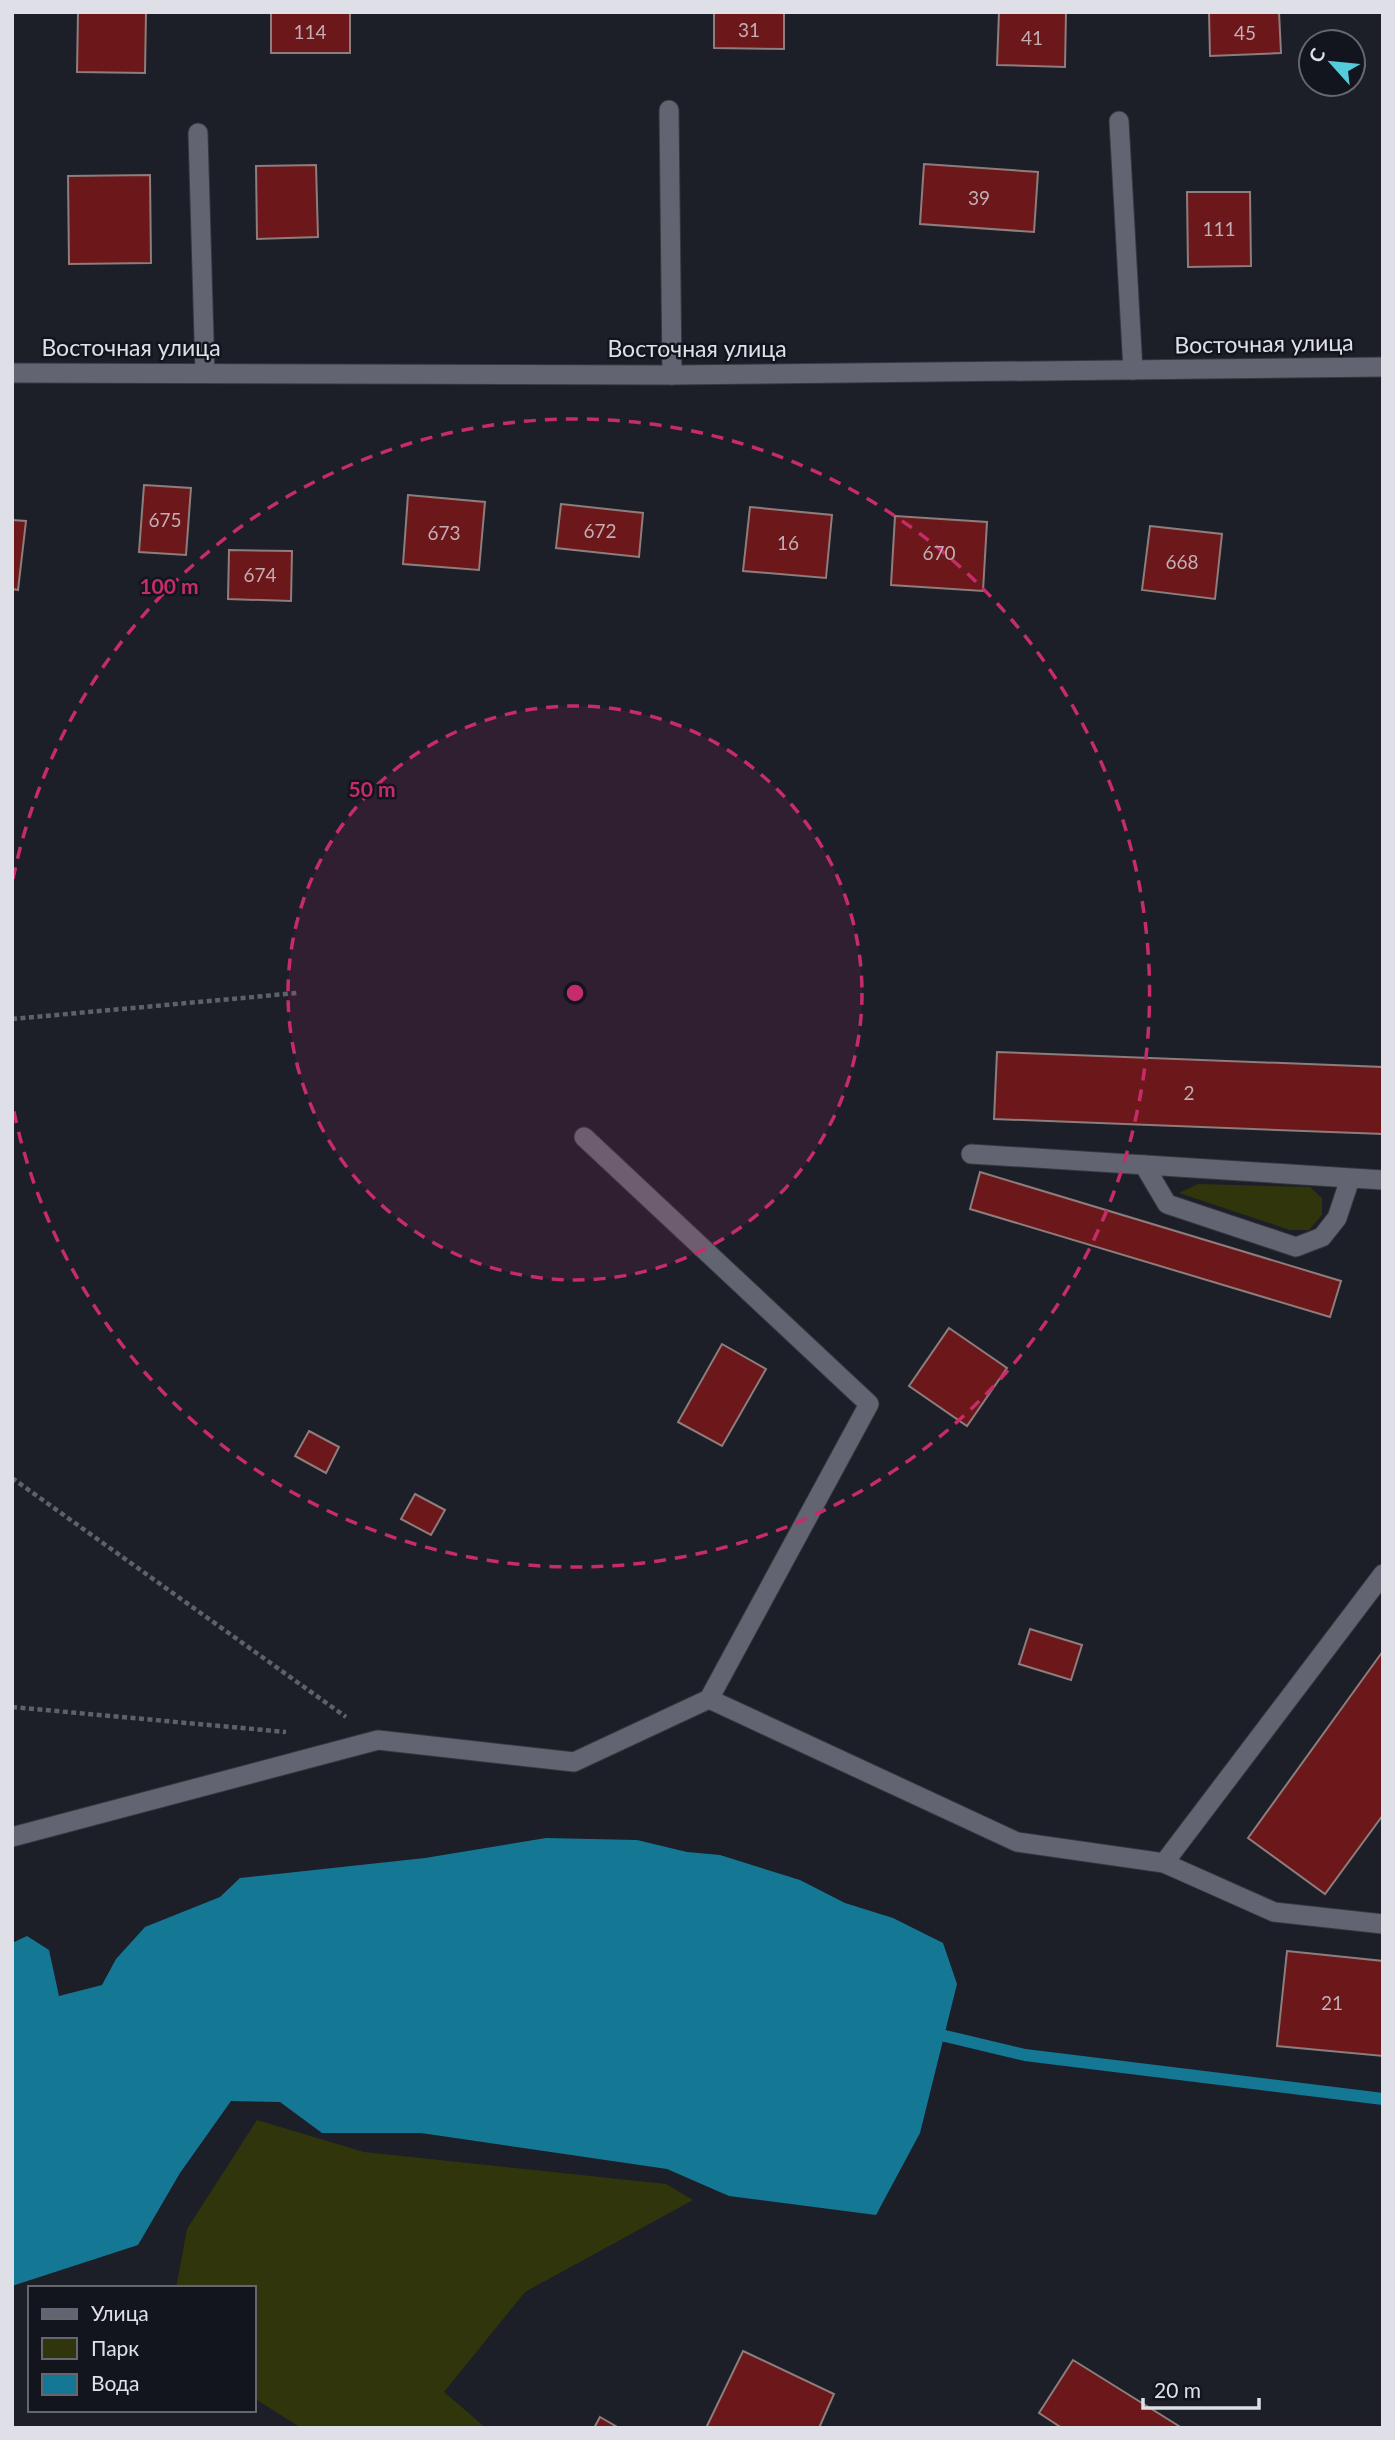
<svg xmlns="http://www.w3.org/2000/svg" width="1395" height="2440" viewBox="0 0 1395 2440" font-family="Lato,sans-serif">
	<rect width="100%" height="100%" fill="#1c1e28"/>
	<!-- green -->
	<g fill="#31350c">
		<polygon points="1198,1184 1310,1187 1322,1198 1322,1215 1309,1230 1290,1230 1179,1193"/>
		<polygon points="257,2120 364,2152 666,2184 693,2200 525,2292 444,2392 486,2428 301,2428 254,2398 254,2288 176,2288 187,2229"/>
	</g>
	<!-- water -->
	<polygon fill="#147895" points="546,1838 637,1840 687,1852 720,1855 800,1880 845,1903 893,1918 943,1943 957,1984 920,2133 876,2215 729,2196 667,2169 421,2133 322,2133 280,2102 231,2101 180,2173 138,2245 12,2286 12,1943 27,1936 49,1950 59,1996 102,1985 116,1959 145,1927 220,1897 240,1878 425,1858"/>
	<g fill="none" stroke-linecap="round" stroke-linejoin="round">
		<!-- stream -->
		<polyline stroke="#147895" stroke-width="12" points="930,2034 945,2036 1025,2055 1383,2099"/>
	</g>
	<!-- building -->
	<g fill="#6c181b" stroke="#8d7d7c" stroke-width="2">
		<polygon points="78,12 146,12 145,73 77,72"/>
		<rect x="271" y="12" width="79" height="41"/>
		<polygon points="714,12 784,12 784,49 714,48"/>
		<polygon points="999,12 1066,12 1065,67 997,65"/>
		<polygon points="1209,12 1279,12 1281,53 1210,56"/>
		<polygon points="924,164 1038,172 1034,232 920,224"/>
		<polygon points="316,165 318,237 257,239 256,166"/>
		<polygon points="150,175 151,263 69,264 68,176"/>
		<polygon points="1187,192 1250,192 1251,266 1188,267"/>
		<polygon points="144,485 191,488 186,555 139,552"/>
		<polygon points="408,495 485,502 479,570 403,564"/>
		<polygon points="561,504 643,513 639,557 556,548"/>
		<polygon points="750,507 832,515 826,578 743,571"/>
		<polygon points="895,516 987,522 983,591 891,585"/>
		<polygon points="12,520 26,521 18,590 12,589"/>
		<polygon points="1150,526 1222,534 1215,599 1142,590"/>
		<polygon points="229,550 292,551 291,601 228,599"/>
		<polygon points="997,1052 1383,1067 1383,1134 994,1119"/>
		<polygon points="980,1172 1341,1281 1330,1317 970,1209"/>
		<polygon points="949,1328 1007,1368 967,1426 909,1386"/>
		<polygon points="722,1344 766,1369 722,1446 678,1422"/>
		<polygon points="309,1431 339,1447 326,1473 295,1456"/>
		<polygon points="415,1494 445,1510 431,1535 401,1519"/>
		<polygon points="1030,1629 1082,1645 1071,1680 1019,1664"/>
		<polygon points="1383,1651 1383,1815 1325,1894 1248,1838"/>
		<polygon points="1287,1951 1383,1961 1383,2056 1277,2046"/>
		<polygon points="743,2351 834,2394 819,2428 706,2428"/>
		<polygon points="1073,2360 1182,2428 1062,2428 1039,2413"/>
		<polygon points="600,2417 619,2428 594,2428"/>
	</g>
	<g fill="none" stroke-linecap="round" stroke-linejoin="round">
		<!-- service casing -->
		<g stroke="#36383f" stroke-width="21">
			<g id="service">
				<polyline points="669,110 672,375"/>
				<polyline points="1119,121 1133,370"/>
				<polyline points="198,133 205,373"/>
				<polyline points="584,1137 869,1404 709,1699 1017,1842 1164,1863 1383,1574"/>
				<polyline points="971,1154 1383,1180"/>
				<polyline points="1144,1165 1167,1204 1296,1247 1322,1237 1337,1218 1350,1179"/>
				<polyline points="12,1837 378,1740 574,1762 709,1699"/>
				<polyline points="1164,1863 1274,1912 1383,1924"/>
			</g>
		</g>
		<!-- minor casing -->
		<g stroke="#36383f" stroke-width="21">
			<polyline id="minor" points="12,373 672,375 1383,367"/>
		</g>
		<!-- path -->
		<g stroke="#5f6069" stroke-width="4.5" stroke-dasharray="5 3.5" stroke-linecap="butt">
			<polyline points="12,1019 297,993"/>
			<polyline points="12,1478 346,1717"/>
			<polyline points="12,1707 286,1732"/>
		</g>
		<!-- service -->
		<use href="#service" stroke="#626571" stroke-width="19"/>
		<!-- minor -->
		<use href="#minor" stroke="#626571" stroke-width="19"/>
	</g>
	<!-- distance rings -->
	<circle cx="575" cy="993" r="287" fill="#c52c69" fill-opacity=".12"/>
	<g fill="none" stroke="#c52c69" stroke-width="3.5" stroke-dasharray="12 9">
		<circle cx="575" cy="993" r="287"/>
		<path d="M13 879A574 574 0 1 1 13 1107"/>
	</g>
	<g text-anchor="middle" stroke-width="5" stroke-linejoin="round" paint-order="stroke">
		<!-- number labels -->
		<g font-size="19" fill="#c2aeb4">
			<text x="749" y="37">31</text>
			<text x="310" y="39">114</text>
			<text x="1245" y="40">45</text>
			<text x="1032" y="45">41</text>
			<text x="979" y="205">39</text>
			<text x="1219" y="236">111</text>
			<text x="165" y="527">675</text>
			<text x="600" y="538">672</text>
			<text x="444" y="540">673</text>
			<text x="788" y="550">16</text>
			<text x="939" y="560">670</text>
			<text x="1182" y="569">668</text>
			<text x="260" y="582">674</text>
			<text x="1189" y="1100">2</text>
			<text x="1332" y="2010">21</text>
		</g>
		<!-- street labels -->
		<g font-size="23" fill="#dfe0e7" stroke="#13151e">
			<text transform="translate(1264 344) rotate(-1)" y="8">Восточная улица</text>
			<text x="131" y="356">Восточная улица</text>
			<text x="697" y="357">Восточная улица</text>
		</g>
	</g>
	<circle cx="575" cy="993" r="10" fill="#c52c69" stroke="#13151e" stroke-width="3.5"/>
	<g font-size="21" text-anchor="middle" font-weight="bold" fill="#c52c69" stroke="#13151e" stroke-width="5" stroke-linejoin="round" paint-order="stroke">
		<text x="169" y="594">100 m</text>
		<text x="372" y="797">50 m</text>
	</g>
	<!-- border -->
	<rect width="1395" height="2440" fill="none" stroke="#dfe0e7" stroke-width="28"/>
	<!-- legend -->
	<rect x="28" y="2286" width="228" height="126" fill="#13151e" stroke="#65666e" stroke-width="2"/>
	<rect x="42" y="2309" width="35" height="10" fill="#626571" stroke="#65666e" stroke-width="2"/>
	<text x="91" y="2321" font-size="21" fill="#dfe0e7">Улица</text>
	<rect x="42" y="2338" width="35" height="21" fill="#31350c" stroke="#65666e" stroke-width="2"/>
	<text x="91" y="2356" font-size="21" fill="#dfe0e7">Парк</text>
	<rect x="42" y="2374" width="35" height="21" fill="#147895" stroke="#65666e" stroke-width="2"/>
	<text x="91" y="2391" font-size="21" fill="#dfe0e7">Вода</text>
	<!-- north arrow -->
	<g transform="translate(1332 63) rotate(297)"><circle r="33" fill="#13151e" stroke="#65666e" stroke-width="2"/>
	<path d="M0-5L12 26L0 18L-12 26Z" fill="#53cbdb"/>
	<text y="-10" font-size="19" font-weight="bold" text-anchor="middle" fill="#dfe0e7">С</text>
	</g>
	<!-- scale -->
	<path d="M1143 2398v10h116v-10" fill="none" stroke="#dfe0e7" stroke-width="3.5"/>
	<text x="1154" y="2398" font-size="21" fill="#dfe0e7" stroke="#13151e" stroke-width="5" paint-order="stroke">20 m</text>
</svg>
